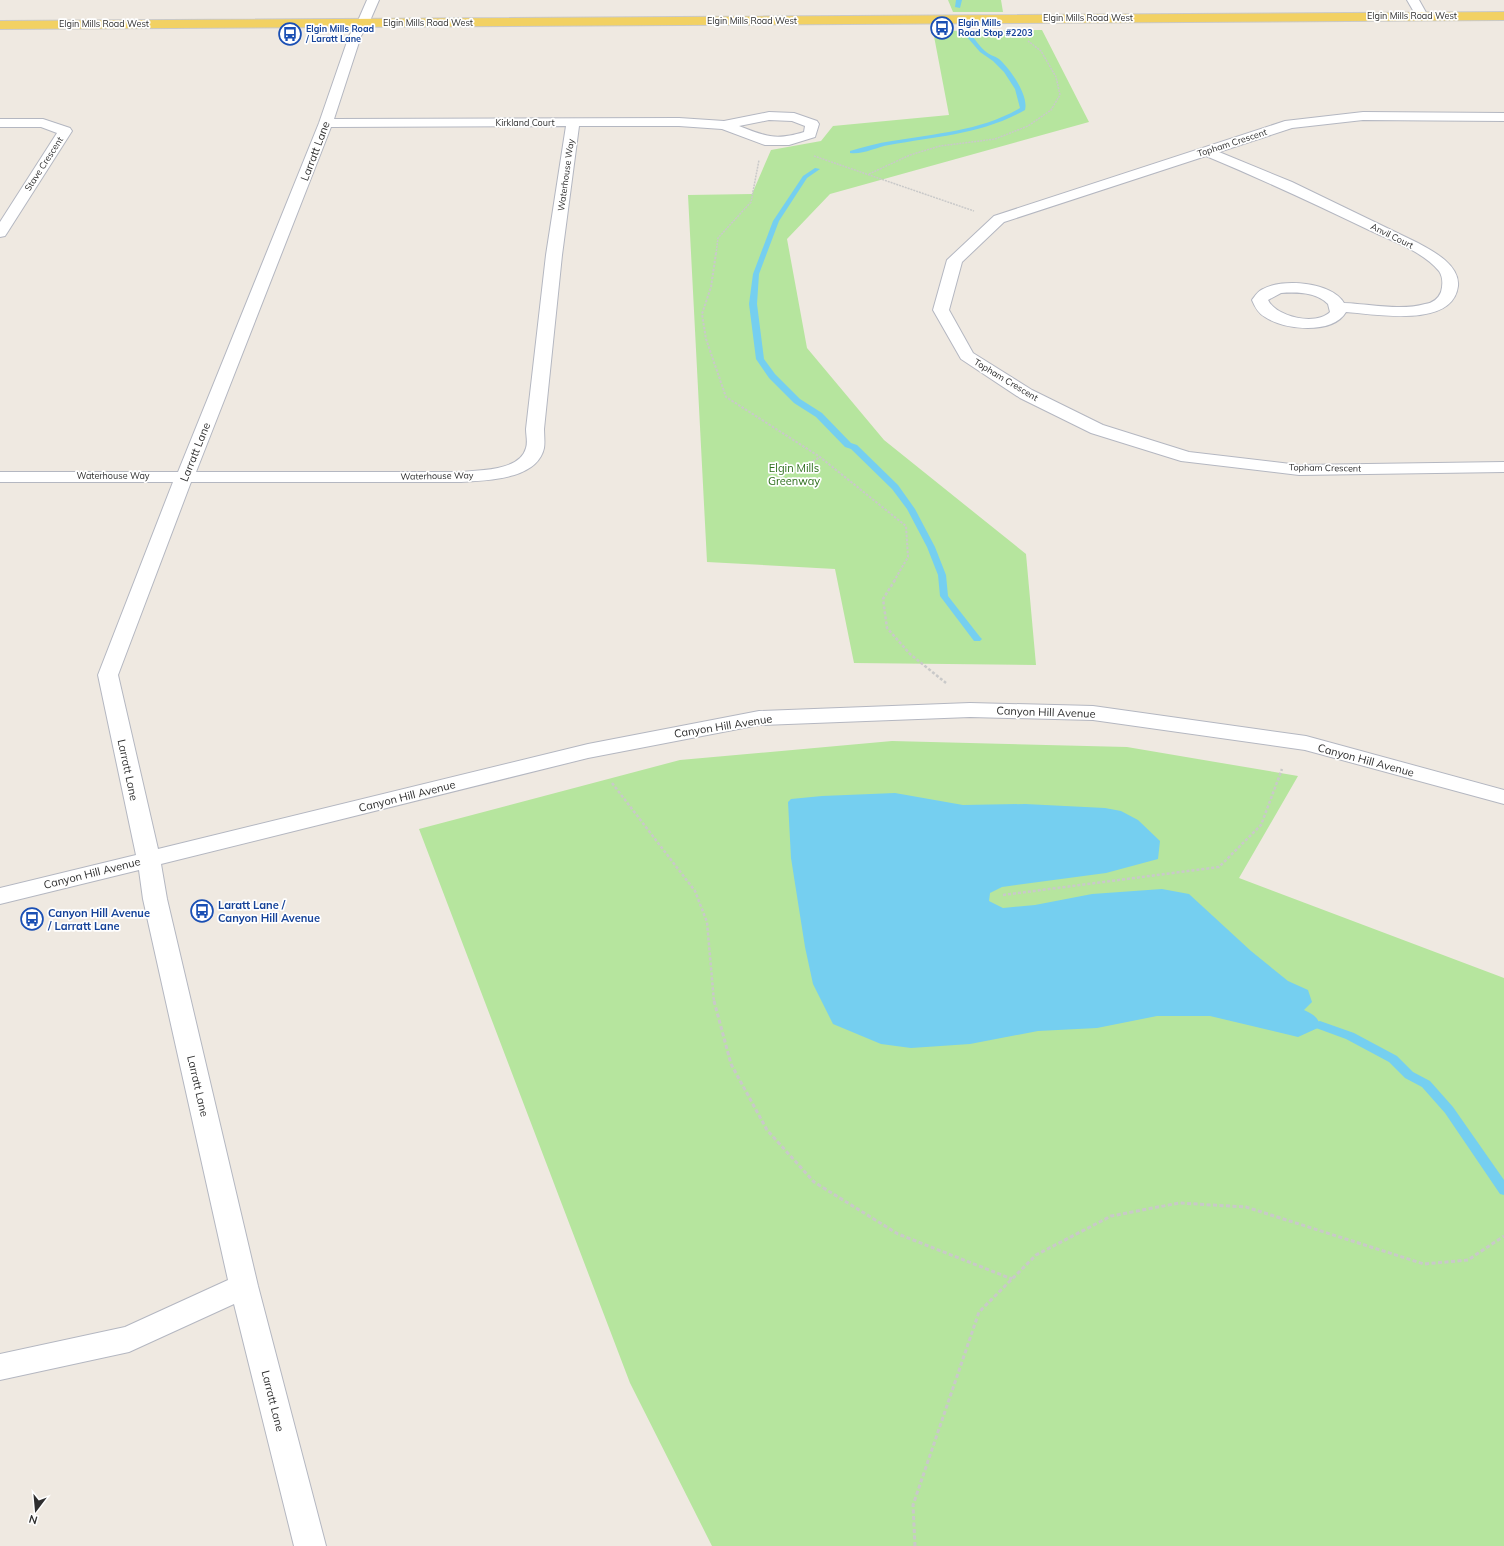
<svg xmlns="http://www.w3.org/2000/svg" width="1504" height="1546" viewBox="0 0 1504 1546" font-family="Mulish,sans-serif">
	<rect width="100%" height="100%" fill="#efe9e1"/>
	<!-- green -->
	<g fill="#b6e59e">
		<polygon points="948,0 1001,0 1003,12 953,12"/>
		<polygon points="1042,30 1089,122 830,194 787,239 807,348 884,440 1026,554 1036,665 854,663 835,569 707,562 688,195 752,194 771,150 821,141 833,126 949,115 933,31"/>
		<polygon points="892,741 1127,747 1298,776 1239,878 1504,978 1504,1546 712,1546 630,1383 419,829 680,760"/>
	</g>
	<!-- water -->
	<path fill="#75cff0" d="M895,793L963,805L1025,804L1105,808L1121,811L1138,820L1160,841L1158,859L1106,873L1002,887L990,893L989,901L1003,908L1035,905L1092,894L1162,889L1189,894L1251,951L1288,981L1308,990L1312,1002L1304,1010C1312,1014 1319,1017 1320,1027L1298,1037L1210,1016H1157L1097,1028L1038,1031L970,1044L911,1048L881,1044L833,1024L813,984L805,947L791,858L788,802L791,799L822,796Z"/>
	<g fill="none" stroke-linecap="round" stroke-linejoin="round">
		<!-- stream -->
		<g fill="#75cff0" fill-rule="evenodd">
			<polygon points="956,0 962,0 960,8 955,7"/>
			<path d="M967,35H971C976,40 980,47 985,51C989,55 995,56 999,59C1010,69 1029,95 1025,110C980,135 937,136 889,145C877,147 862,155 850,153V151C864,147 878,143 892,141C937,133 980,131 1020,108L1015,89L1004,72L993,61L980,52L967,37Z"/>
			<polygon points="815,168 820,169 807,178 779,221 759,274 757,304 764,359 775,374 800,399 822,413 851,443 857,445 898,485 915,509 935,547 946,575 948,596 980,637 982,639 980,641 974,641 940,596 938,575 927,547 907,509 892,489 851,449 845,447 816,417 794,403 769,378 756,359 749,304 753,274 773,221 803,176"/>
			<polygon points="1320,1021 1354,1033 1397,1056 1413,1072 1430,1081 1453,1107 1504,1180 1504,1195 1500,1194 1445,1113 1422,1087 1405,1078 1389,1062 1346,1039 1316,1028 1314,1025 1316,1022"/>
		</g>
		<!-- minor casing -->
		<g stroke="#b4b7c1" stroke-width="2">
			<g id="minor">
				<path d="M367,0H379L369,23L361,36L334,119L679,118L724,121L769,112L794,113L817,121L819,124L815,137L789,145H765L722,129L679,126H579L562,255L544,429C544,435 545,442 544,448C537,480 487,480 461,482H191L118,675L158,849L588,744L759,711L970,703L1093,706L1306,736L1504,790V804L1305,750L1093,720L970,717L759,725L588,758L161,864L167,899L258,1286L326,1546H294L234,1304L129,1352L0,1380V1354L125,1327L228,1280L143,899L139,870L0,904V888L136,855L98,675L173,482H0V472H178L319,123L349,36L357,23ZM769,120L792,121L805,126L804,132C775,141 765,136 739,126ZM566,126L546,255L526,429C526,435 528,442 526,448C520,471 480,470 461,472H196L331,127Z"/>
				<polygon points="1407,0 1419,0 1428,16 1426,19 1418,19"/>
				<path d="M1363,112L1504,113V121L1363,120L1292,128L1219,152L1292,182L1418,243C1433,251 1460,265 1458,286C1453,329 1375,314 1346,312C1333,335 1284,330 1265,317C1258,313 1255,307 1252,300C1255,296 1258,291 1263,289C1282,278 1332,282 1344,303C1369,304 1401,311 1425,304C1433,303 1438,299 1441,292C1443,285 1443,277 1439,271C1422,251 1392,241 1369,230C1315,204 1261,179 1206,156L1004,222L962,262L949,310L973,353L1032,390L1103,425L1189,452L1299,465L1504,462V472L1299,475L1181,461L1091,433L1020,398L961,359L933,310L947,260L994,216L1285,121ZM1281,293C1297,292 1316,292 1328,304L1330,312C1316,326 1276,317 1268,300Z"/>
				<polygon points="0,119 43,119 70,128 72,131 7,233 5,236 0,237 0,222 57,133 41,127 0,127"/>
			</g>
		</g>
		<!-- major casing -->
		<g stroke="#c9c9c9" stroke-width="2">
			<polygon id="major" points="1504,12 1504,20 0,29 0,21"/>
		</g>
		<!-- path-far3 -->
		<g stroke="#c9c9c9" stroke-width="1.5" stroke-dasharray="2 1" stroke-linecap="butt">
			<polyline points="814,156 974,211"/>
			<polyline points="869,174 910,155 940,146 995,139 1028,126 1051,110 1060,95 1056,77 1041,51 1028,41"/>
			<polyline points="716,254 718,238 751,202 759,160"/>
		</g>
		<!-- path-far2 -->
		<g stroke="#c9c9c9" stroke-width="2" stroke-dasharray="2.5 1.5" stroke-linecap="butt">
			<polyline points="716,253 711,287 702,314 706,339 726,397 820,457 906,526 908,557 894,581"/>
			<polyline points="796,472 820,457"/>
		</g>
		<!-- path-far1 -->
		<g stroke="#c9c9c9" stroke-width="2.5" stroke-dasharray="3 2" stroke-linecap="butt">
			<polyline points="895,580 883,599 887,628 910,654 946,683"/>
			<polyline points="612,783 695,891 707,922 714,1002"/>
			<polyline points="1003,895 1219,867 1261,825 1282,769"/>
		</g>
		<!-- path -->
		<g stroke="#c9c9c9" stroke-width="3" stroke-dasharray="4 2.5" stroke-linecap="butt">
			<polyline points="714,1001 731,1064 767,1130 814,1182 898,1234 1012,1279"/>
			<polyline points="915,1546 913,1505 979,1312 1036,1255 1111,1216 1179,1203 1246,1207 1424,1264 1468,1260 1504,1236"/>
		</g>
		<!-- minor -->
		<use href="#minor" fill="#fff" fill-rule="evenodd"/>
		<!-- major -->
		<use href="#major" fill="#f2d163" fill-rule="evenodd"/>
	</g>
	<!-- icons -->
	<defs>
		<g id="bus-ring" transform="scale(1.15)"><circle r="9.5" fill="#fff" stroke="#1a4fb4" stroke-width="1.5"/><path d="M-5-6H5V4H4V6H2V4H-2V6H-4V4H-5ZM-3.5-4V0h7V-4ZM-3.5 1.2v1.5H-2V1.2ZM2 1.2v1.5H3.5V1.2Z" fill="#1a4fb4"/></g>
	</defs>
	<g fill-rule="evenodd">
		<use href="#bus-ring" x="942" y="28"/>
		<use href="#bus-ring" x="290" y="34"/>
		<use href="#bus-ring" x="202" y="911"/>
		<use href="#bus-ring" x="32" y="919"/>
	</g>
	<g text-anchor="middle" stroke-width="3.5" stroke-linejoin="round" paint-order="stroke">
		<!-- far-street labels -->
		<g font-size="9" fill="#2e2e2e" stroke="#fff">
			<text x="1412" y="19">Elgin Mills Road West</text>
			<text x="1088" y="21">Elgin Mills Road West</text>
			<text x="752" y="24">Elgin Mills Road West</text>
			<text x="428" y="26">Elgin Mills Road West</text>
			<text x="104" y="27">Elgin Mills Road West</text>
			<text x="525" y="126">Kirkland Court</text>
			<text transform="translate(1232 143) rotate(-18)" y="3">Topham Crescent</text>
			<text transform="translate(44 164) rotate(-57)" y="3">Stave Crescent</text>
			<text transform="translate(566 175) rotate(-82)" y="3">Waterhouse Way</text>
			<text transform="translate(1392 236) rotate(26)" y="3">Anvil Court</text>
			<text transform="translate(1006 380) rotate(31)" y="3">Topham Crescent</text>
			<text transform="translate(1325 468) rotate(1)" y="3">Topham Crescent</text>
			<text x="113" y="479">Waterhouse Way</text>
			<text transform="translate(437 476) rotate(-1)" y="3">Waterhouse Way</text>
		</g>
		<!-- far-transit labels -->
		<g font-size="9" font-weight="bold" fill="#164399" stroke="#fff" text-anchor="start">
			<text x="958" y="26">Elgin Mills<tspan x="958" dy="10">Road Stop #2203</tspan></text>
			<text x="306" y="32">Elgin Mills Road<tspan x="306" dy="10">/ Laratt Lane</tspan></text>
		</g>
		<!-- street labels -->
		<g font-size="11" fill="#2e2e2e" stroke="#fff">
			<text transform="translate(315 151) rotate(-69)" y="4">Larratt Lane</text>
			<text transform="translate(195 452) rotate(-68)" y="4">Larratt Lane</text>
			<text transform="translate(1046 712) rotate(2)" y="4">Canyon Hill Avenue</text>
			<text transform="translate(723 726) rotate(-9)" y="4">Canyon Hill Avenue</text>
			<text transform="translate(1366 760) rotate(15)" y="4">Canyon Hill Avenue</text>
			<text transform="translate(128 770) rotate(78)" y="4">Larratt Lane</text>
			<text transform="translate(407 796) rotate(-14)" y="4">Canyon Hill Avenue</text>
			<text transform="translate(92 873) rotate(-14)" y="4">Canyon Hill Avenue</text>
			<text transform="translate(198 1086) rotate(77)" y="4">Larratt Lane</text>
			<text transform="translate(273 1401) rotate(76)" y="4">Larratt Lane</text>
		</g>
		<!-- park labels -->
		<g font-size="11" fill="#2c6e1b" stroke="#fff">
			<text x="794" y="472">Elgin Mills<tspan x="794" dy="13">Greenway</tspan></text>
		</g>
		<!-- transit labels -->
		<g font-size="11" font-weight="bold" fill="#164399" stroke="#fff" text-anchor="start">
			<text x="218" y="909">Laratt Lane /<tspan x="218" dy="13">Canyon Hill Avenue</tspan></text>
			<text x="48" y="917">Canyon Hill Avenue<tspan x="48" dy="13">/ Larratt Lane</tspan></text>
		</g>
	</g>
	<!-- north arrow -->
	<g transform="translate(36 1510) rotate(196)" stroke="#ffffff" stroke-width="3" paint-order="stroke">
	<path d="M0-3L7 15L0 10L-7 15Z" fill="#2e2e2e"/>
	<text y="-6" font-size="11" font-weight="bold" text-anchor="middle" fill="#2e2e2e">N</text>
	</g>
</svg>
